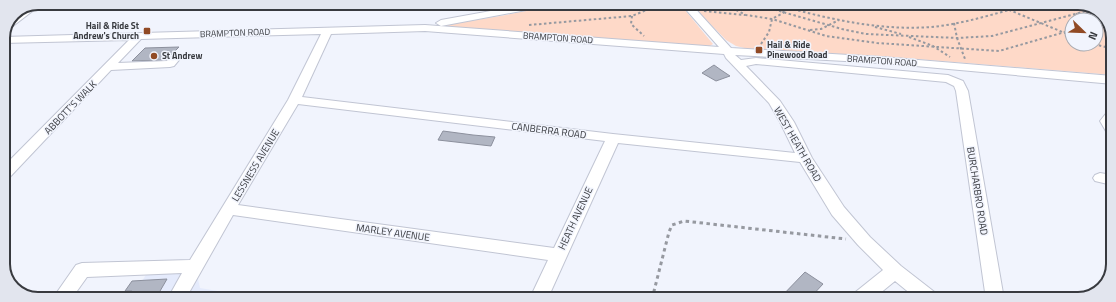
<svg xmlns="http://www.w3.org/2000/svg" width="1116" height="302" viewBox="0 0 1116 302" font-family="'Titillium Web',sans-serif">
	<rect width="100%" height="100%" fill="#f1f4fd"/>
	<!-- built -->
	<polygon fill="#e5ebfc" points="195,266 200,288 229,293 226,298 132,298 150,268"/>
	<!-- green -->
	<g fill="#fed9c8" fill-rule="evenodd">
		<polygon points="560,4 680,4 713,44 708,47 440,26 506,15"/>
		<path d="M691,4H1087L1104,15L1113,36V75L879,56L749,49L736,46L726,40ZM1072,20H1096V44H1072Z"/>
	</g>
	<!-- building -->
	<g fill="#b1b6c3" stroke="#8c909d">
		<polygon points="179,47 166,60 132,61 145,48"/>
		<polygon points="714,65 721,70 730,76 716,81 702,73"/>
		<polygon points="443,131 473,135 495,137 491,146 438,140"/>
		<polygon points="805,272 823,284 809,299 779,299"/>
		<polygon points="167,279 156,298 127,298 132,291 125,291 132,281"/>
	</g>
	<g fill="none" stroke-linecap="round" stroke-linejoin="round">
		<!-- minor casing -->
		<g stroke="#c1c5d3" stroke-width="2">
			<g id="minor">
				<path d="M38,3H43L13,26L8,27C14,11 23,9 38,3Z"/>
				<polygon points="529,4 547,4 542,7 441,26 436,23 441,20"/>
				<path d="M681,4H691L731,48L882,57L1113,76V84L882,63L735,55L741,60L756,58L948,75L963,81L968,91L1004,299H986L956,91L954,86L946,82L756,64L746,66L780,101L794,122L812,158L844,207L870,237L901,266L937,294L939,299H917L895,281L873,299H851L853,294L883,270L858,245L832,215L800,162L618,143L548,298H530L548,260L233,215L186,298H168L182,273L87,277L72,298H53L76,265L82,263L190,260L288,100L321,34L141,39L118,63L167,61L169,58L173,57L179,60L174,66L170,67L111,70L8,179L3,181V167L129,40L3,43V37L425,25L719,47ZM425,31L724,54L726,58L769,103L780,122L795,153L613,134L302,97L331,34ZM298,104L605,141L554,248L238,205Z"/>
				<polygon points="1113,110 1112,134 1107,133 1100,121 1108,111"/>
				<polygon points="1100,173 1112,175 1112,185 1095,181 1093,178 1095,175"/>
			</g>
		</g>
		<!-- path-far1 -->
		<g stroke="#9699a0" stroke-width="2" stroke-dasharray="2.5 2.5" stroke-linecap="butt">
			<polyline points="729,4 730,7 746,15 772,19 826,36 877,43 999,51 1072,30"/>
			<polyline points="755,4 842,29 866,34 957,38 992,36 1094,9"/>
			<path d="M774,4C825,18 877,31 931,27C965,24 999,12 1032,4"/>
			<polyline points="995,4 1072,36"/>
			<polyline points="1072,4 1077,14"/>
			<polyline points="704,11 745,15"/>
			<polyline points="1086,12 1105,21 1096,24"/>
			<polyline points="632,16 631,24 644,36"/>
			<polyline points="954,23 957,38 965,59"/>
			<polyline points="529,25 632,16 661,4"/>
			<polyline points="875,27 901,34"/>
			<polyline points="810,30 821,29 839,20"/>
			<polyline points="909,37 933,46 950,57"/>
			<polyline points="761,44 769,32 772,19 783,13 785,4"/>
			<polyline points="1094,44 1113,49"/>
		</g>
		<!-- path -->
		<polyline stroke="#9699a0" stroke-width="3" stroke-dasharray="3.5 3.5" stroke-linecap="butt" points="652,299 669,232 672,225 684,221 846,239"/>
		<!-- minor -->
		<use href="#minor" fill="#fff" fill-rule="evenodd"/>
	</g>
	<!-- markers -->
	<g fill="#914a24" stroke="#f1f4fd" stroke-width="1.5">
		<rect x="143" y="27" width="8" height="8" rx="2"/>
		<rect x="755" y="46" width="8" height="8" rx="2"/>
		<circle cx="154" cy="56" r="4"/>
	</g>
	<g text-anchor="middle" stroke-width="3" stroke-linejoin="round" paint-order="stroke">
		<!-- far-poi labels -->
		<g font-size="9" font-weight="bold" fill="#383a3f" stroke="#f1f4fd" text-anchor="start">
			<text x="139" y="29" text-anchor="end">Hail &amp; Ride St<tspan x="139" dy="10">Andrew's Church</tspan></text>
			<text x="767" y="48">Hail &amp; Ride<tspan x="767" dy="10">Pinewood Road</tspan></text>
			<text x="162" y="59">St Andrew</text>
		</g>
		<!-- far-street labels -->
		<g font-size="9" fill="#383a3f" stroke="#f1f4fd">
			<text transform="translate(235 33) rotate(-2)" y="3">BRAMPTON ROAD</text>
			<text transform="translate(558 38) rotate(4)" y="3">BRAMPTON ROAD</text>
			<text transform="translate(882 61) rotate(4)" y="3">BRAMPTON ROAD</text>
		</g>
		<!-- street labels -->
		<g font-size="10" fill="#383a3f" stroke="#f1f4fd">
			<text transform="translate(70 107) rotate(-46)" y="4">ABBOTT'S WALK</text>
			<text transform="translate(549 130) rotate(7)" y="4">CANBERRA ROAD</text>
			<text transform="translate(798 144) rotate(60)" y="4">WEST HEATH ROAD</text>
			<text transform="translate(255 165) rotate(-59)" y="4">LESSNESS AVENUE</text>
			<text transform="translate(978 191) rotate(81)" y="4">BURCHARBRO ROAD</text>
			<text transform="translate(575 218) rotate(-65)" y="4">HEATH AVENUE</text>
			<text transform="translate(393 232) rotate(8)" y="4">MARLEY AVENUE</text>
		</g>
	</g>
	<!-- crop -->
	<path d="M0 0H1116V302H0ZM38 10H1078A28 28 0 0 1 1106 38V264A28 28 0 0 1 1078 292H38A28 28 0 0 1 10 264V38A28 28 0 0 1 38 10Z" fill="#e2e5ee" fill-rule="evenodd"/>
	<path fill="none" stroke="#383a3f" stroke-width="2" d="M38 10H1078A28 28 0 0 1 1106 38V264A28 28 0 0 1 1078 292H38A28 28 0 0 1 10 264V38A28 28 0 0 1 38 10Z"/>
	<!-- north arrow -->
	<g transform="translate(1084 32) rotate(113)"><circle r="19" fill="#f1f4fd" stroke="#a7aab1"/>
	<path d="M0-3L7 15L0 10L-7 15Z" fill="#914a24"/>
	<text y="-6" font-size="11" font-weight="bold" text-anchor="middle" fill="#383a3f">N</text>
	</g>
</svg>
